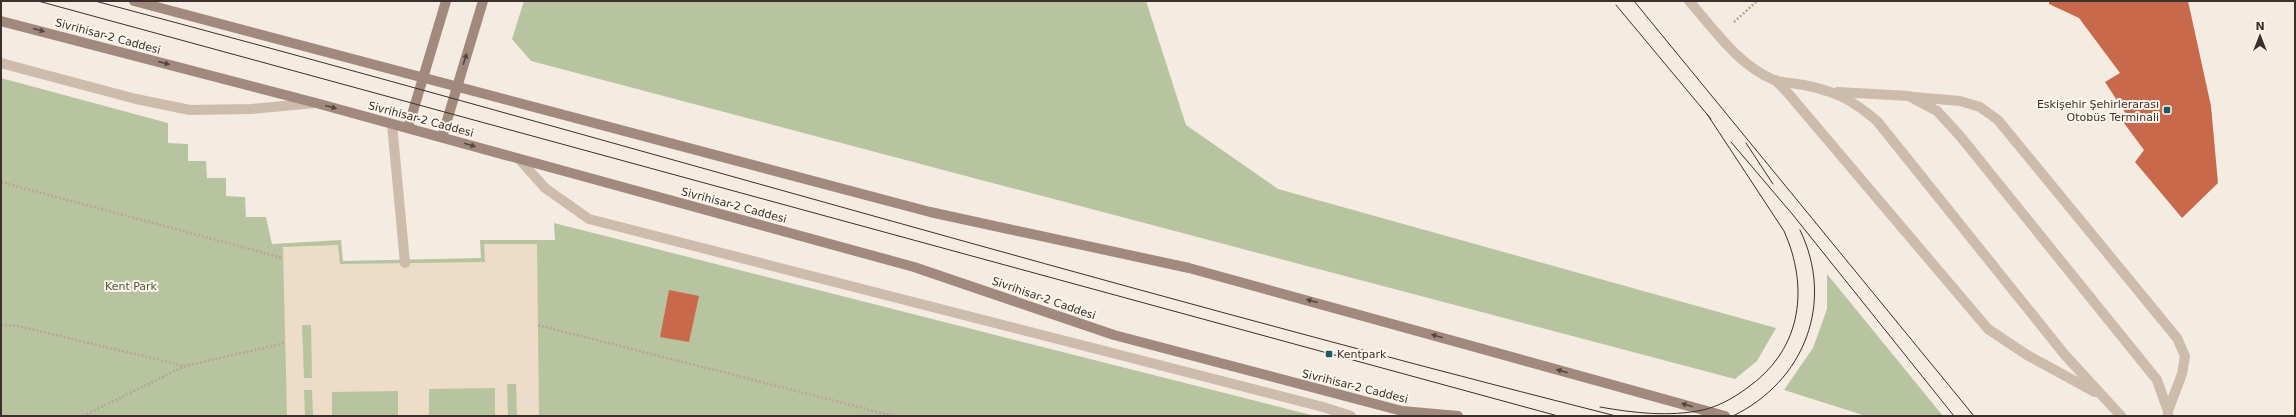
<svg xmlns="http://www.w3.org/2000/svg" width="2296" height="417" viewBox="0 0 2296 417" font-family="'DejaVu Sans',sans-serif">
	<rect width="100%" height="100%" fill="#f4ebe1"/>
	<!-- green -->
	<g fill="#b8c4a0">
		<polygon points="524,1 1146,1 1186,125 1278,189 1776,328 1757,361 1735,379 531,61 512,39"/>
		<polygon points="1,78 168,123 168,143 188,144 188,161 206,161 207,178 226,178 226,196 245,197 246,217 266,217 272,244 341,240 343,261 481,258 480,240 555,240 554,223 1315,416 1,416"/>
		<polygon points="1827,274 1943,416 1866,416 1784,390 1813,348 1827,309"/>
	</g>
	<!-- plaza -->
	<path fill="#ecdcc8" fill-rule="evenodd" d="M484,244H537L539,416H517L516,384H507L508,416H495V388L429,389V416H398V391L332,392V416H313L312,390H304L305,416H287L283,247L338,245L340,264L485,262ZM302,325H311L312,378H304Z"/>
	<!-- building -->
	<g fill="#c8694b">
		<polygon points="2049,1 2188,1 2211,106 2218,183 2182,218 2135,162 2144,150 2121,119 2126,114 2105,82 2120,73 2079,18 2049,4"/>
		<polygon points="669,290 699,296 689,342 660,337"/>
	</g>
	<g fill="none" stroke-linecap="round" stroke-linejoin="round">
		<!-- path -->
		<g stroke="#b9a596" stroke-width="2.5" stroke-dasharray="2 2" stroke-linecap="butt">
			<polyline points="1734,22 1757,1"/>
			<polyline points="1,182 283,258"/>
			<polyline points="1,325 18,326 185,366 285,343"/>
			<polyline points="538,325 894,416"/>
			<polyline points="83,416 185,366"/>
		</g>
		<!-- lane -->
		<g stroke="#cdbbac" stroke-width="10">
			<path d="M1689,1C1714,29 1738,65 1774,80C1783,83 1794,83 1804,85C1837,92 1851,99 1877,121L2065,355L2121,416"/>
			<polyline points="1,63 136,99 190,110 252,109 315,103"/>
			<polyline points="1775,80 1787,92 1988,329 2027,355 2095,392"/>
			<polyline points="1838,92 1909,96 1937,111 1960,136 2157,380 2168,411 2168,416"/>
			<polyline points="1914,97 1960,101 1980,107 1998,120 2177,338 2185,356 2182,374 2168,411"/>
			<polyline points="519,159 545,188 589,219 1323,407 1351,416"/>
		</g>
		<!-- street -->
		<polyline stroke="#cdbbac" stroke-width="10" points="392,124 405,263"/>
		<!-- secondary -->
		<g stroke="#a18a7d" stroke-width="10">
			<polyline points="134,1 930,212 1189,268 1725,416"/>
			<polyline points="1,21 316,103 914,267 1114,335 1402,411 1458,416"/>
			<polyline points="408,128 446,1"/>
			<polyline points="442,137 483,1"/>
		</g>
		<!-- tram -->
		<g stroke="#3b302b" stroke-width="1">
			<polyline points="38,1 1558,416"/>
			<path d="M95,1C603,136 1106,287 1616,416"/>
			<polyline points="1634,1 1974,416"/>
			<polyline points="1616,5 1711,119"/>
			<polyline points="1731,142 1793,215 1954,416"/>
			<polyline points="1746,143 1773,184"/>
			<path d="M1600,407C1634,413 1669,417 1703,410C1720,406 1737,396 1751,385C1802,347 1809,287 1784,231L1707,114"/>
			<path d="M1733,416C1805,381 1835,302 1800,230"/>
		</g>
	</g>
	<!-- one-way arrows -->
	<defs><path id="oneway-solid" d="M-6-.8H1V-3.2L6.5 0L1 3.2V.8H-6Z"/></defs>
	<g fill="#544640">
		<use href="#oneway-solid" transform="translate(39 30) rotate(15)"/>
		<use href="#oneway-solid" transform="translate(465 59) rotate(-72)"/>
		<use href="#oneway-solid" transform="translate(164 63) rotate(15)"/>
		<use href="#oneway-solid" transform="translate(331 107) rotate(15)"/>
		<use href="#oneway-solid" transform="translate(470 145) rotate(16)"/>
		<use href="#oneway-solid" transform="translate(1312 301) rotate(-165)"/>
		<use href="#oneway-solid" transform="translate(1437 336) rotate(-164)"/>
		<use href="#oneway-solid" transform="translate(1562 371) rotate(-164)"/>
		<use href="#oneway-solid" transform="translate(1687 405) rotate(-164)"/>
	</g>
	<!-- markers -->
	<g fill="#1f5a5e" stroke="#fbf5ee" stroke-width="1.5">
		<rect x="2163" y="106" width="8" height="8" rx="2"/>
		<rect x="1325" y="350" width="8" height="8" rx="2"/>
	</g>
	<g text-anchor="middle" stroke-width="4" stroke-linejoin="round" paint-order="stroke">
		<!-- street labels -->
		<g font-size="11" fill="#3b302b" stroke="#fbf5ee">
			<text transform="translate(108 36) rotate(15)" y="4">Sivrihisar-2 Caddesi</text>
			<text transform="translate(421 119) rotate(15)" y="4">Sivrihisar-2 Caddesi</text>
			<text transform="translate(734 205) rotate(15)" y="4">Sivrihisar-2 Caddesi</text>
			<text transform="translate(1044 298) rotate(19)" y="4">Sivrihisar-2 Caddesi</text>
			<text transform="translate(1355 386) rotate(14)" y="4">Sivrihisar-2 Caddesi</text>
		</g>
		<!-- poi labels -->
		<g font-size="11" fill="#3b302b" stroke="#fbf5ee" text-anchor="end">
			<text x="2159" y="108">Eskişehir Şehirlerarası<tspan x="2159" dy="13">Otobüs Terminali</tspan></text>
			<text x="1337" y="358" text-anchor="start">Kentpark</text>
		</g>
		<!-- park labels -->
		<g font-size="11" fill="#4a5a2e" stroke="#fbf5ee">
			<text x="131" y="290">Kent Park</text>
		</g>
	</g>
	<!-- border -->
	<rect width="2296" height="417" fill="none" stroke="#3b302b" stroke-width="4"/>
	<!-- north arrow -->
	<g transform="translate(2260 36)" stroke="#fbf5ee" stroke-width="3" paint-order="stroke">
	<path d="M0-3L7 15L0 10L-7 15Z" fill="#3b302b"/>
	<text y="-6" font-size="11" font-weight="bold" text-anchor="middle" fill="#3b302b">N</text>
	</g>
</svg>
